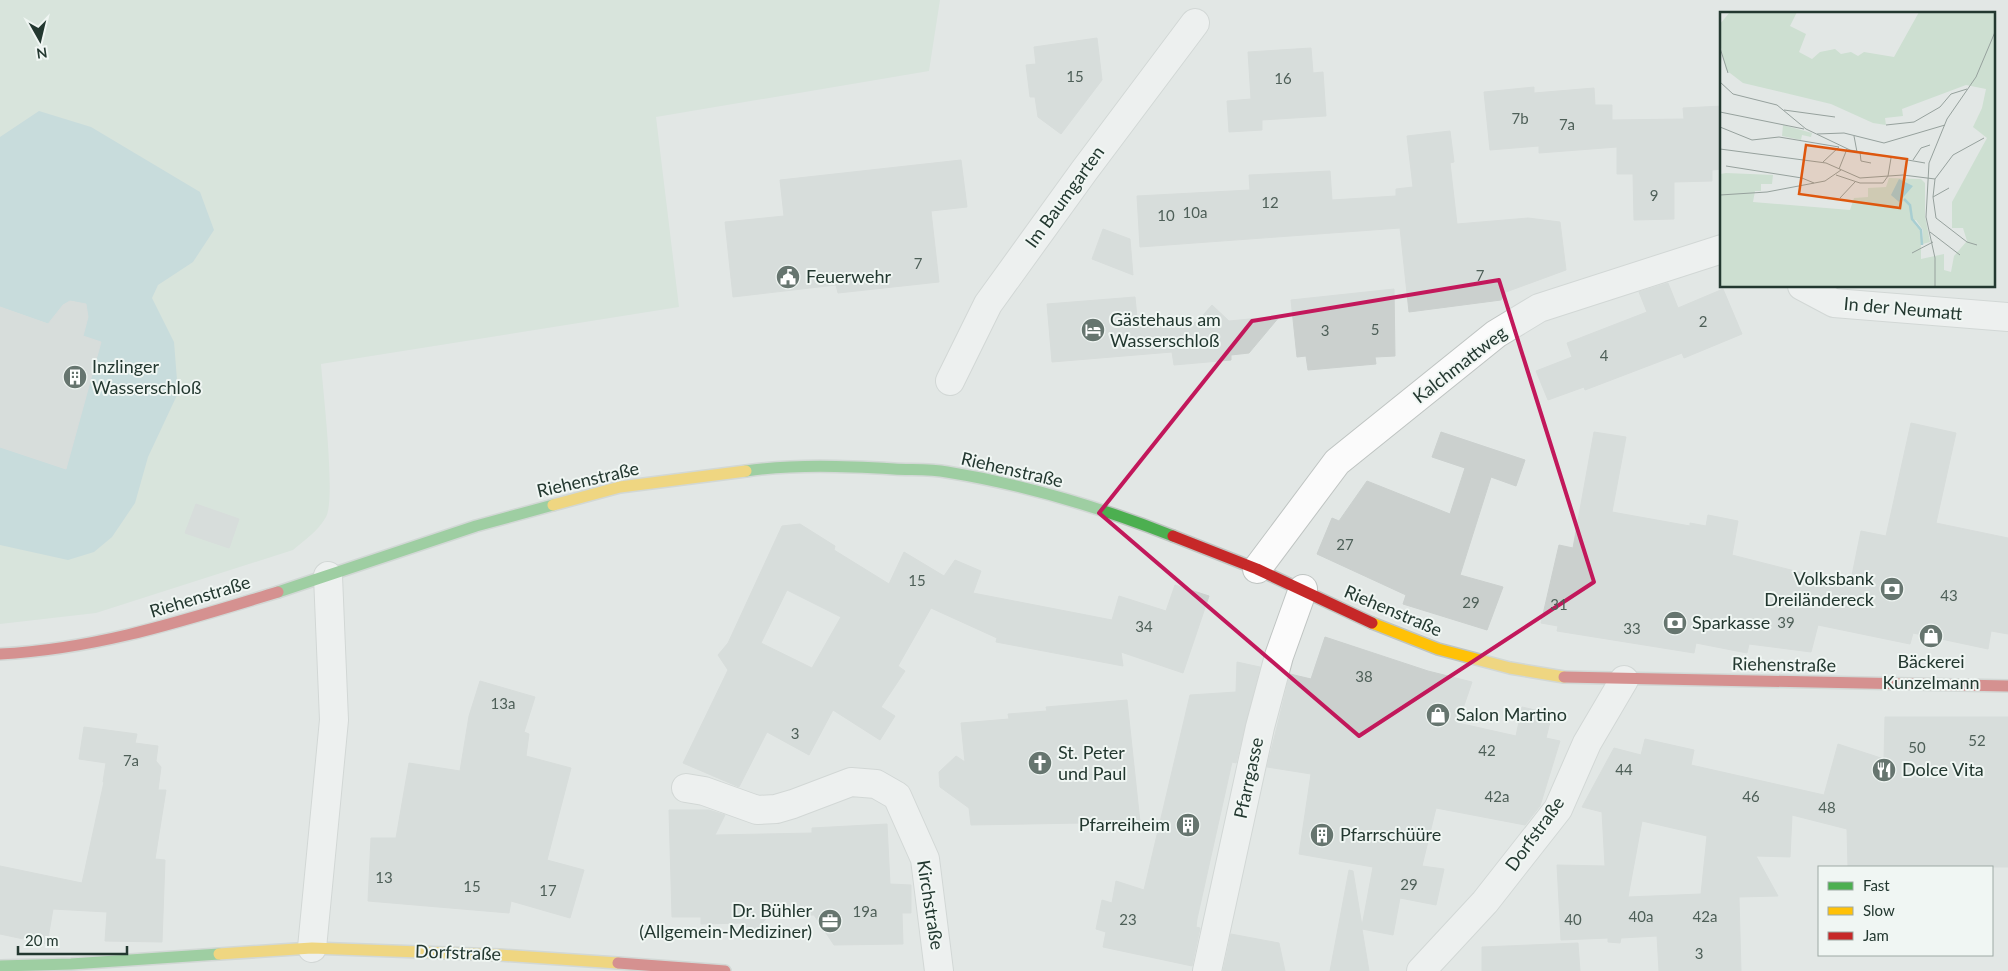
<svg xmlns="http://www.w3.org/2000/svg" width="2008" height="971" viewBox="0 0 2008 971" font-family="Lato,sans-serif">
	<rect width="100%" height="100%" fill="#e2e7e5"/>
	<!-- green -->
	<path fill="#cddfd1" d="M0,0H940L929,71L656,117L679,307L321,364C323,390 336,500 326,517C318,531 305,540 293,550L96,613L0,624Z"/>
	<!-- water -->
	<polygon fill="#a8ced1" points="39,111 91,127 200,192 214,230 193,262 158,285 152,298 174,342 178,393 148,457 135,503 112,537 94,552 68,560 0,545 0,447 66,469 70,331 85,307 73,301 63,305 69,331 0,307 0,137"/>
	<!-- building -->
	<g fill="#cbd0ce" stroke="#cbd0ce" fill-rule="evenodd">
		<polygon points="1097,38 1102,80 1061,134 1038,117 1035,97 1030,97 1026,65 1036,64 1034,47"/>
		<polygon points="1311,48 1313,73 1323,72 1326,116 1262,120 1262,130 1229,132 1227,101 1251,99 1248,52"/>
		<polygon points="1534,87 1534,93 1594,88 1595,105 1612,105 1612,120 1684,119 1683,108 1722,106 1722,169 1712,170 1712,181 1674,182 1674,219 1634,220 1633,174 1617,174 1617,147 1539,153 1539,146 1490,150 1484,92"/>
		<polygon points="1450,131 1454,162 1450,163 1457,224 1528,218 1560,222 1566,270 1506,292 1501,300 1409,312 1400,228 1140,247 1137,196 1250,190 1249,175 1330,171 1332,200 1396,196 1396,189 1413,187 1407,136"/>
		<polygon points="961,160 967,207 931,211 939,282 838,293 836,285 733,297 725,222 784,216 780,180"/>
		<polygon points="1103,229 1130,239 1133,275 1092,259"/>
		<polygon points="1668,283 1678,308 1723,289 1742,334 1684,358 1682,353 1585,390 1584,387 1548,400 1536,371 1572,357 1567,343 1647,312 1639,292"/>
		<polygon points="1394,289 1395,356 1375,357 1376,364 1308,370 1306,356 1297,357 1291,300"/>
		<polygon points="1135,297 1138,328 1197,322 1212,305 1229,321 1280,316 1249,353 1231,355 1231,360 1174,365 1172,352 1052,362 1047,304"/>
		<polygon points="70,301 86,304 88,317 83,336 101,342 66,469 0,447 0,307 48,324 63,305"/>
		<polygon points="1911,423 1956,433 1936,523 2008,538 2008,634 1991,631 1988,649 1913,633 1910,644 1818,625 1811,652 1749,644 1747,653 1696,643 1694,653 1557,631 1558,626 1541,623 1559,545 1573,548 1594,432 1626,437 1612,512 1690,526 1690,523 1706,526 1708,515 1738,521 1732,555 1850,585 1861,531 1886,536"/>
		<polygon points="1441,432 1525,460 1516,486 1491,477 1460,575 1503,587 1487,630 1403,604 1406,595 1317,554 1332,518 1339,521 1367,481 1450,514 1465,468 1432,457"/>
		<polygon points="196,504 239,519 229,548 185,533"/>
		<path d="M800,524L835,546L834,550L889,584L904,552L944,576L955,560L981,571L973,593L1112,620L1119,596L1166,611L1175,585L1209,596L1183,673L1121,652L1123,666L996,642L997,638L931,608L898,666L905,671L881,707L895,716L880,740L833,710L809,755L767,732L739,787L683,763L728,670L718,655L728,643L782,526ZM787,590L841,617L812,668L761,643Z"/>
		<polygon points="1325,637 1428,671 1472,682 1458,723 1516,736 1522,707 1552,714 1546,738 1560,741 1540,806 1525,825 1436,808 1422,866 1444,869 1436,905 1400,898 1393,935 1362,929 1369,971 1330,971 1349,870 1353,871 1362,926 1373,867 1299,854 1311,774 1267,767 1290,674 1311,679"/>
		<polygon points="1237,662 1260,667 1236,763 1232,762 1197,919 1196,927 1200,928 1192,966 1103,947 1106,932 1096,929 1102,900 1112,903 1116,881 1144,890 1190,695 1236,692"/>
		<polygon points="480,681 535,697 524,732 529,734 526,756 571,768 547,860 584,870 570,918 511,901 509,913 368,901 371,838 396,838 409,763 460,771 469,716"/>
		<polygon points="1127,700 1140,822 971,825 969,808 940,787 939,772 956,756 965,762 961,723 1009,719 1008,714 1047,711 1046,707"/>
		<path d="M1885,717H2008V867H1848L1847,829L1792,815L1790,857L1756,856L1778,896L1739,897L1741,971H1659L1657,936L1621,938L1620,943L1608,942V938L1561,940L1557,865L1605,866L1602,812L1582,807L1614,748L1641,755L1645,739L1694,750L1691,765L1824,795L1838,744L1884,759ZM1642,821L1707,836L1701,894L1628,897Z"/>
		<polygon points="84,727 137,734 135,743 158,746 156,761 161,767 158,790 166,790 155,859 165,860 162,942 105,941 107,912 53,909 47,944 0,934 0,866 82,883 104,782 103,782 106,763 79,759"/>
		<polygon points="669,810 709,810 725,815 715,835 812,833 812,828 887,824 890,884 911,885 911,913 902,913 903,944 834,945 814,915 768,916 751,937 743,923 701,924 701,917 672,917"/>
		<polygon points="1231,934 1279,943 1285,971 1223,971"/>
		<polygon points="1578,943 1580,971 1482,971 1482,947"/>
	</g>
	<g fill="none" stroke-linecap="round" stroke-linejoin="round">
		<!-- street casing -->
		<g stroke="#bfc4c2" stroke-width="30">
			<g id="street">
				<polyline points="1802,286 1834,303 2008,317"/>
				<polyline points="950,381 988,304 1084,171 1195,23"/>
				<polyline points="1257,569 1337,462 1496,334 1539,308 1722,249"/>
				<polyline points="686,788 704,791 757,810 776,809 793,804 851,782 876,784 897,796 925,859 939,971"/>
				<polyline points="312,948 334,720 328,576"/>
				<polyline points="1207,971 1260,727 1279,656 1303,589"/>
				<polyline points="1421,971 1485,902 1558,809 1587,743 1624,680"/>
			</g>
		</g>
		<!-- fast casing -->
		<g stroke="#bfc5c2" stroke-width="14">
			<g id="fast">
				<path d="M746,471C795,464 845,466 894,469C911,470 930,469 947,472C1022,484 1102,508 1173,536"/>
				<polyline points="278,592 476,526 553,505"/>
				<polyline points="0,966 71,964 219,954"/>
			</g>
		</g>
		<!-- slow casing -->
		<g stroke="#bfc5c2" stroke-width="14">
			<g id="slow">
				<polyline points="553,505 620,487 746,471"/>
				<polyline points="1372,623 1438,649 1510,668 1564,677"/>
				<polyline points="219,954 312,948 500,955 618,963"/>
			</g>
		</g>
		<!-- jam casing -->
		<g stroke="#bfc5c2" stroke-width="14">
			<g id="jam">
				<polyline points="1173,536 1257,569 1372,623"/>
				<path d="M0,654C98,649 185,620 278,592"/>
				<polyline points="1564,677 2008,686"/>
				<polyline points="618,963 725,971"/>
			</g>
		</g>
		<!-- street -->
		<use href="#street" stroke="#fbfbfb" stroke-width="28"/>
		<!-- fast -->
		<use href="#fast" stroke="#4caf50" stroke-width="11"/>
		<!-- slow -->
		<use href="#slow" stroke="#ffc107" stroke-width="11"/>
		<!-- jam -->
		<use href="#jam" stroke="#c62828" stroke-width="11"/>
	</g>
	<!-- marked area -->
	<path d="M0 0H2008V971H0ZM1499,280L1594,582L1359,736L1099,513L1252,321Z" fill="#e2e7e5" fill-opacity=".55" fill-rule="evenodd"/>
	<path fill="none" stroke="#c2185b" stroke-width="4" stroke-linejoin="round" d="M1499,280L1594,582L1359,736L1099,513L1252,321Z"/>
	<!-- icons -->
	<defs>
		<g id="civic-disc" transform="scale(1.25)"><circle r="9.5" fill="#66756f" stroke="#f0f6f3"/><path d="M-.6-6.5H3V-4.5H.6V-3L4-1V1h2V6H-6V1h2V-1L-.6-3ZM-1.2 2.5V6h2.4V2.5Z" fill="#fff"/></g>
		<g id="hotel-disc" transform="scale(1.25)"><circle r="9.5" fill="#66756f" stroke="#f0f6f3"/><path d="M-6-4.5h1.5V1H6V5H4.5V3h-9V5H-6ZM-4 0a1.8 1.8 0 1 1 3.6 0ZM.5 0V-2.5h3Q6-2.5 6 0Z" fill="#fff"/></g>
		<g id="building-disc" transform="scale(1.25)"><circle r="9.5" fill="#66756f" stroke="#f0f6f3"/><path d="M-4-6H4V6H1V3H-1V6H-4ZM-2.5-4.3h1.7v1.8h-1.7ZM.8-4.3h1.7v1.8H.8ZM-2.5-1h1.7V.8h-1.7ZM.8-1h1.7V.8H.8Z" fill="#fff"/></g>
		<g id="bank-disc" transform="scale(1.25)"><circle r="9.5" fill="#66756f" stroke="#f0f6f3"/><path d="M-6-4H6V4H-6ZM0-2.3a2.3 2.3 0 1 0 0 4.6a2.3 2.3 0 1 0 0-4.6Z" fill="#fff"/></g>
		<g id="shop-disc" transform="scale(1.25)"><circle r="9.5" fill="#66756f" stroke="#f0f6f3"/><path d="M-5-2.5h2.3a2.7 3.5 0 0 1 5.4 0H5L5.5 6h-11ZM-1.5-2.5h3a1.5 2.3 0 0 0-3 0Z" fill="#fff"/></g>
		<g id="church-disc" transform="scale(1.25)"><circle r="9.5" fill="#66756f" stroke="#f0f6f3"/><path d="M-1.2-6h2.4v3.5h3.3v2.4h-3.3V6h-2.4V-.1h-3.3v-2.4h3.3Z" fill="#fff"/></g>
		<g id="restaurant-disc" transform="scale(1.25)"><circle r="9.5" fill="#66756f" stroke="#f0f6f3"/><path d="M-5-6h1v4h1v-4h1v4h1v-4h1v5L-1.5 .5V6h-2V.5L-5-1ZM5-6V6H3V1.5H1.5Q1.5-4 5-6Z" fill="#fff"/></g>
		<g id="office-disc" transform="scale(1.25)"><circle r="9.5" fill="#66756f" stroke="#f0f6f3"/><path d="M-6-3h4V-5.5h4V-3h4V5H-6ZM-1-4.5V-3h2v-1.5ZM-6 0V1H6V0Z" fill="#fff"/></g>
	</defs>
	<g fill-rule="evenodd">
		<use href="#civic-disc" x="788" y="277"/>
		<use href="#hotel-disc" x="1093" y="330"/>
		<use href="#building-disc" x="75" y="377"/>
		<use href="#bank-disc" x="1892" y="589"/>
		<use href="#bank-disc" x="1675" y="623"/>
		<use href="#shop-disc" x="1931" y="636"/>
		<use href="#shop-disc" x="1438" y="715"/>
		<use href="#church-disc" x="1040" y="763"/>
		<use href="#restaurant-disc" x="1884" y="770"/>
		<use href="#building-disc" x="1188" y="825"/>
		<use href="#building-disc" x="1322" y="835"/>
		<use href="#office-disc" x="830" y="921"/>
	</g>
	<g text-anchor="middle" stroke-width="4" stroke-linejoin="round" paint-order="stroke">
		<!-- number labels -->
		<g font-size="15" fill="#4e5f58">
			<text x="1075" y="82">15</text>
			<text x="1283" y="84">16</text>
			<text x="1520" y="124">7b</text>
			<text x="1567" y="130">7a</text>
			<text x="1654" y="201">9</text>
			<text x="1270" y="208">12</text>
			<text x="1195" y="218">10a</text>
			<text x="1166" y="221">10</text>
			<text x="918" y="269">7</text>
			<text x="1480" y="281">7</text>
			<text x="1703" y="327">2</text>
			<text x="1375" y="335">5</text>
			<text x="1325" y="336">3</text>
			<text x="1604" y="361">4</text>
			<text x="1345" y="550">27</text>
			<text x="917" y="586">15</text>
			<text x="1949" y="601">43</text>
			<text x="1471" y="608">29</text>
			<text x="1559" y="610">31</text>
			<text x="1786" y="628">39</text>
			<text x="1144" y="632">34</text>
			<text x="1632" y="634">33</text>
			<text x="1364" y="682">38</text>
			<text x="503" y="709">13a</text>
			<text x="795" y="739">3</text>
			<text x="1977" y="746">52</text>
			<text x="1917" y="753">50</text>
			<text x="1487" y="756">42</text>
			<text x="131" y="766">7a</text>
			<text x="1624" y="775">44</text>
			<text x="1497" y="802">42a</text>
			<text x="1751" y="802">46</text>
			<text x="1827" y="813">48</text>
			<text x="384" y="883">13</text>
			<text x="1409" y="890">29</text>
			<text x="472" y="892">15</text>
			<text x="548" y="896">17</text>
			<text x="865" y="917">19a</text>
			<text x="1641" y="922">40a</text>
			<text x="1705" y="922">42a</text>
			<text x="1128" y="925">23</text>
			<text x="1573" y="925">40</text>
			<text x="1699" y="959">3</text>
		</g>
		<!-- street labels -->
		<g font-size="18" fill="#233830" stroke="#f0f6f3">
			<text transform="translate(1065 197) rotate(-54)" y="6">Im Baumgarten</text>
			<text transform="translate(1903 309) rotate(5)" y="6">In der Neumatt</text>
			<text transform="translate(1460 365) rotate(-38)" y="6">Kalchmattweg</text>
			<text transform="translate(1012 470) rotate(13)" y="6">Riehenstraße</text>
			<text transform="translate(588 480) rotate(-13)" y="6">Riehenstraße</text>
			<text transform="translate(200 597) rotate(-17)" y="6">Riehenstraße</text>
			<text transform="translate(1393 611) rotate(23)" y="6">Riehenstraße</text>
			<text transform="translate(1784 665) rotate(1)" y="6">Riehenstraße</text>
			<text transform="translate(1249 778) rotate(-78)" y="6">Pfarrgasse</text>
			<text transform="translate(1535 834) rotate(-54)" y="6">Dorfstraße</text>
			<text transform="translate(930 905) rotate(81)" y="6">Kirchstraße</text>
			<text transform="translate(458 953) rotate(2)" y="6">Dorfstraße</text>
		</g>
		<!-- poi labels -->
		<g font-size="18" fill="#233830" stroke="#f0f6f3" text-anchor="start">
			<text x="806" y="283">Feuerwehr</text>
			<text x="1110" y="326">Gästehaus am<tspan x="1110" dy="21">Wasserschloß</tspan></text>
			<text x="92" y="373">Inzlinger<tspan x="92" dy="21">Wasserschloß</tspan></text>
			<text x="1874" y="585" text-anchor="end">Volksbank<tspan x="1874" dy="21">Dreiländereck</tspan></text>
			<text x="1692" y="629">Sparkasse</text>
			<text x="1931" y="668" text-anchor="middle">Bäckerei<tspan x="1931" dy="21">Kunzelmann</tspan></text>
			<text x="1456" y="721">Salon Martino</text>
			<text x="1058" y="759">St. Peter<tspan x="1058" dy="21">und Paul</tspan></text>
			<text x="1902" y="776">Dolce Vita</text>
			<text x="1170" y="831" text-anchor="end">Pfarreiheim</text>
			<text x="1340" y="841">Pfarrschüüre</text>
			<text x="812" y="917" text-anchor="end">Dr. Bühler<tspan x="812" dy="21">(Allgemein-Mediziner)</tspan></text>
		</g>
	</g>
	<!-- overview -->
	<g transform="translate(1720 12)">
		<rect width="275" height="275" fill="#e2e7e5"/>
		<path d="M10,0H77L70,14L86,22L79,40L92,47L100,40L115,37L121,42L131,40L138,44L144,40L174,45L199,0H275V275H0V162L6,161L53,163L52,172H41V179H35L33,190L130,198L134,186L148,185V176L166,175L169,166L201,167L205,171V204L210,230L203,232V218L196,208L192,209L201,220V247L224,242V258L231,260L234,244L247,229L243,216H232V190L267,126L253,115L262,96L266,77L246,73L182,97L183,104L165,106L166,113L153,111L111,92L23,71L6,58L0,31V12ZM63,113L92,121L91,125L82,123L81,128L62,124Z" fill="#cddfd1"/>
		<path d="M179,167L193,174L179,190L171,183Z" fill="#a8ced1"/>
		<path fill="none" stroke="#a8ced1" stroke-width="2.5" d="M184,187L190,193L192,207L201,218L202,233"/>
		<path fill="none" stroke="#96a19d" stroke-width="1" d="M0,36L8,61M0,70L13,82L57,93L86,117L130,138L205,151M64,98L115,105M0,100L84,117M166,113L194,110L220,95L231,82L247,77M0,115L32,128L59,125L119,135M97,122L124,121L164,131L225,113M134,124L137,140M0,137L106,151L140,166L183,163L215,167M140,140L141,149L151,151M193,148L201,136L210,133M103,150L119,135M6,154L82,166L94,171M119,157L127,137M116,163L140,171H163L168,164L171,146M215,167L213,185L216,206L247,230L257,233M215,167L233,143L264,126M0,183L47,180L105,169L121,158M213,185L229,176M120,186L135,170M210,220L240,243M192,241L213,230M215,275V246L206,205L209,151L227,107L256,65L275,20"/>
		<path fill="#de570e" fill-opacity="0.15" stroke="#de570e" stroke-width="2.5" d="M86,133L187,147L180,196L79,182Z"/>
		<rect width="275" height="275" fill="none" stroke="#233830" stroke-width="2.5"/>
	</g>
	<!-- legend -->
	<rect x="1818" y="866" width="175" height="90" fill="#f0f6f3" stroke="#9eaaa5"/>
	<rect x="1828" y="882" width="25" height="8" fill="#4caf50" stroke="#9eaaa5"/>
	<text x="1863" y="891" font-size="15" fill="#233830">Fast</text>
	<rect x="1828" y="907" width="25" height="8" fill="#ffc107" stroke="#9eaaa5"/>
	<text x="1863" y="916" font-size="15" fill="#233830">Slow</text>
	<rect x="1828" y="932" width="25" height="8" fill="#c62828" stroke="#9eaaa5"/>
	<text x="1863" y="941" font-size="15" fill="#233830">Jam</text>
	<!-- north arrow -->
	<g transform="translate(40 40) rotate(172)" stroke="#f0f6f3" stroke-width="4" paint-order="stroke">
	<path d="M0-4L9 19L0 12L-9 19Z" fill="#233830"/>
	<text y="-8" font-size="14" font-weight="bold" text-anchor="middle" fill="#233830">N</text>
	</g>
	<!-- scale -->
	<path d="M18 946v8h109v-8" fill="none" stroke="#233830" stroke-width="2.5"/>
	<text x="25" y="946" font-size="15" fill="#233830" stroke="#f0f6f3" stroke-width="4" paint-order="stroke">20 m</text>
</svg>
